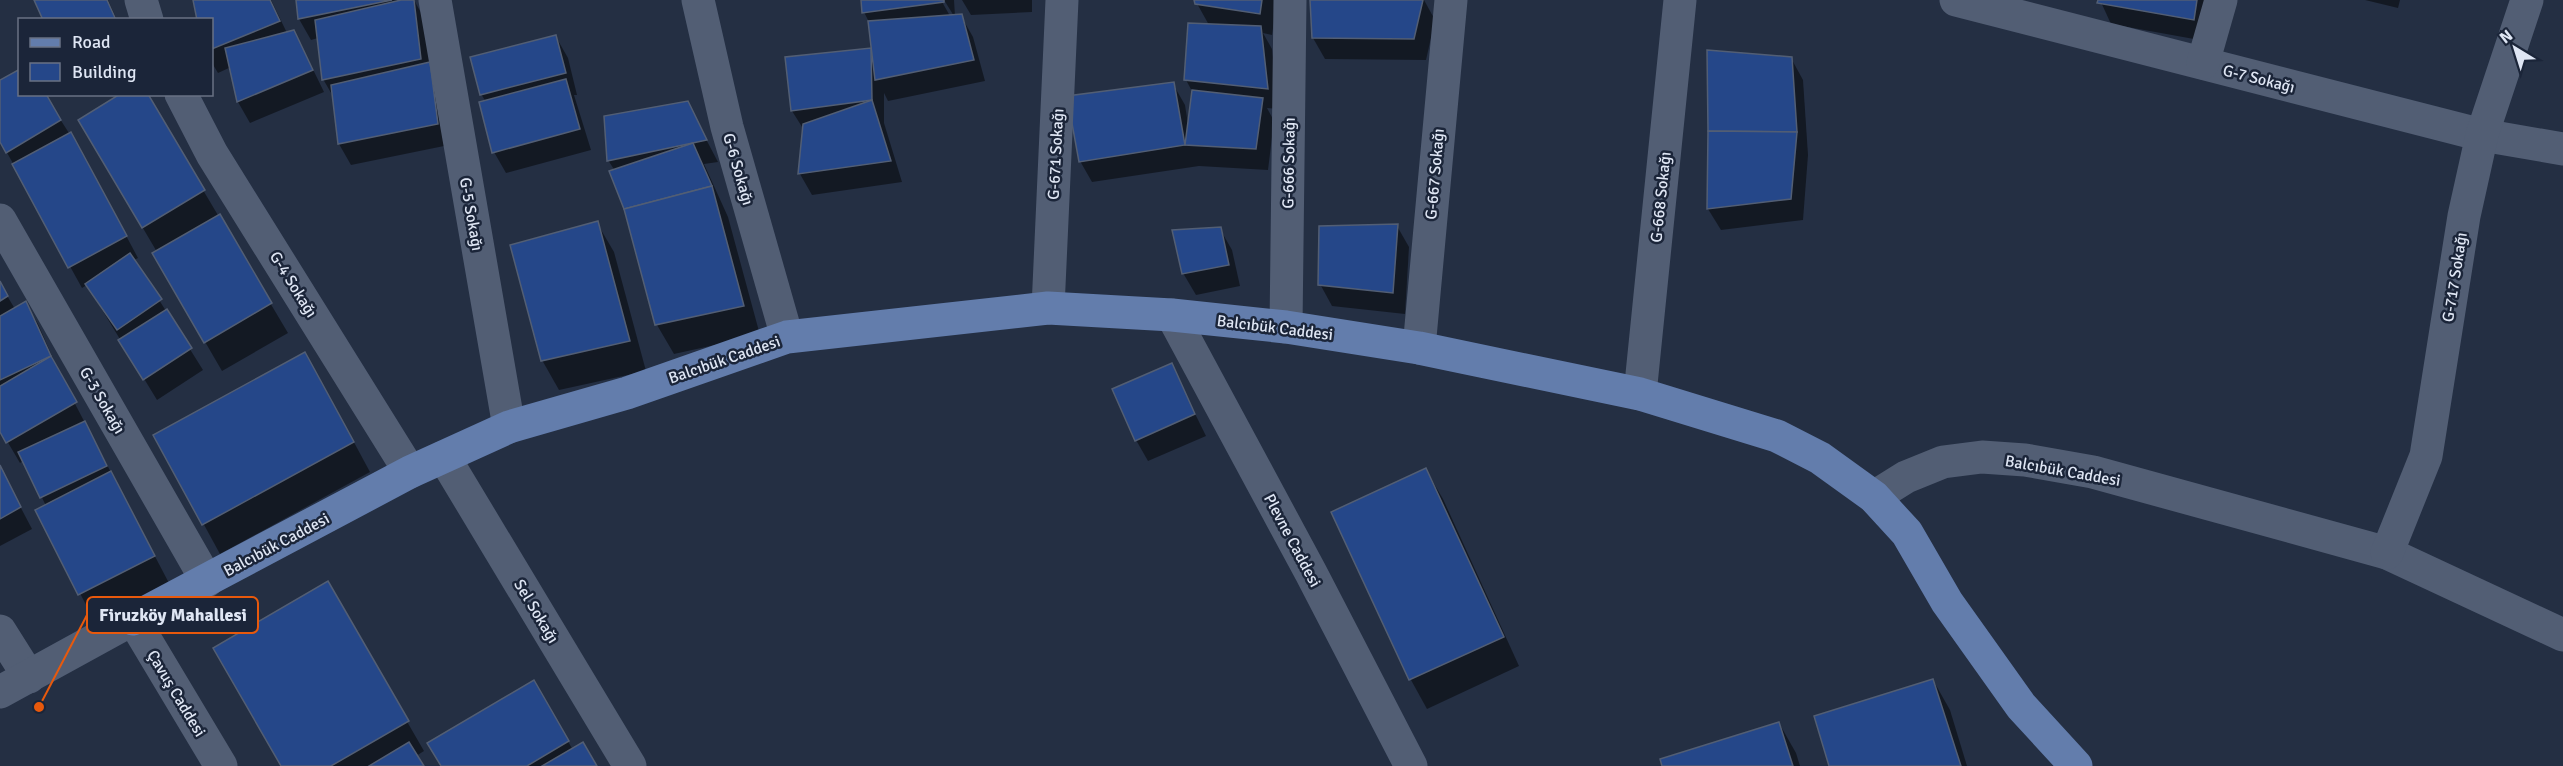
<svg xmlns="http://www.w3.org/2000/svg" width="2563" height="766" viewBox="0 0 2563 766" font-family="Signika,sans-serif">
	<rect width="100%" height="100%" fill="#242f43"/>
	<!-- shadow -->
	<g fill="#0007">
		<polygon points="36,0 108,0 117,20 44,20"/>
		<polygon points="195,0 271,0 287,33 293,31 305,53 324,92 250,123 238,102 231,67 218,73 212,63 212,20"/>
		<polygon points="297,0 414,0 425,20 449,145 351,165 339,144 334,98 323,79 318,38 311,40 299,19"/>
		<polygon points="862,0 941,0 950,16 954,16 944,0 954,0 955,16 961,16 973,37 985,81 888,101 884,93 884,123 902,182 812,195 800,174 804,130 792,111 787,58 872,49 869,22 864,12"/>
		<polygon points="962,0 1032,0 1032,12 971,15"/>
		<polygon points="1195,0 1277,0 1272,35 1263,33 1272,49 1279,109 1267,108 1274,121 1268,170 1199,166 1092,182 1080,161 1173,84 1185,105 1188,124 1193,93 1186,80 1209,25"/>
		<polygon points="1311,0 1424,0 1435,20 1426,60 1325,59 1313,38"/>
		<polygon points="2100,0 2213,0 2205,41 2111,24"/>
		<polygon points="2365,0 2400,0 2398,8"/>
		<polygon points="556,37 568,58 577,95 574,95 591,150 506,173 494,152 486,102 481,94"/>
		<polygon points="1708,51 1791,58 1803,80 1808,155 1803,220 1721,230 1708,209"/>
		<polygon points="0,82 20,94 44,94 83,155 138,258 134,260 203,370 157,400 87,285 82,288 0,140"/>
		<polygon points="687,103 718,162 704,164 728,217 760,335 674,354 657,325 615,171 608,160"/>
		<polygon points="97,150 203,190 288,333 222,371 154,254 157,252"/>
		<polygon points="597,223 614,252 646,371 559,390 542,360"/>
		<polygon points="1397,226 1409,247 1405,314 1332,306 1320,284"/>
		<polygon points="1220,229 1232,250 1240,286 1196,295 1183,273"/>
		<polygon points="0,284 15,309 26,303 38,324 62,379 170,585 96,624 37,511 46,506 24,460 20,463 0,429"/>
		<polygon points="1171,365 1206,436 1148,461 1136,440"/>
		<polygon points="322,383 370,472 220,554 155,435"/>
		<polygon points="0,468 32,529 0,546"/>
		<polygon points="1426,470 1443,499 1519,666 1427,709 1411,680 1333,513"/>
		<polygon points="327,583 424,751 416,756 422,766 283,766"/>
		<polygon points="1933,680 1950,710 1967,766 1831,766"/>
		<polygon points="533,682 573,750 595,766 442,766"/>
		<polygon points="1779,723 1796,753 1800,766 1664,766"/>
	</g>
	<!-- building -->
	<g fill="#254789" stroke="#525e74" stroke-width="1.5">
		<polygon points="34,0 107,0 116,20 43,20"/>
		<polygon points="193,0 270,0 280,21 212,49 212,20 197,20"/>
		<polygon points="296,0 392,0 298,19"/>
		<polygon points="401,0 414,0 421,59 322,80 315,20"/>
		<polygon points="861,0 944,0 944,2 862,13"/>
		<polygon points="1194,0 1262,0 1260,14 1195,4"/>
		<polygon points="1310,0 1423,0 1414,39 1312,38"/>
		<polygon points="2098,0 2197,0 2194,20 2097,3"/>
		<polygon points="962,14 974,60 875,80 868,21"/>
		<polygon points="1188,23 1261,26 1268,89 1184,80"/>
		<polygon points="294,30 313,70 237,102 225,48"/>
		<polygon points="556,35 566,73 480,95 470,57"/>
		<polygon points="871,48 872,100 791,111 785,57"/>
		<polygon points="1707,50 1792,57 1797,132 1708,131"/>
		<polygon points="430,62 438,124 338,144 331,85"/>
		<polygon points="20,69 20,94 46,94 61,120 6,153 0,142 0,80"/>
		<polygon points="566,79 580,129 492,153 479,102"/>
		<polygon points="1174,82 1185,145 1079,162 1067,96"/>
		<polygon points="1192,90 1263,98 1256,149 1185,145"/>
		<polygon points="120,94 148,94 205,190 142,228 78,120"/>
		<polygon points="872,100 891,161 798,174 803,124"/>
		<polygon points="688,101 707,140 607,161 604,116"/>
		<polygon points="1708,131 1797,132 1791,199 1707,209"/>
		<polygon points="71,132 127,236 68,268 12,164"/>
		<polygon points="693,143 712,186 624,209 609,171"/>
		<polygon points="712,186 744,306 655,325 624,209"/>
		<polygon points="220,214 272,303 204,343 152,253"/>
		<polygon points="598,221 630,341 541,361 510,245"/>
		<polygon points="1398,224 1393,293 1318,285 1319,226"/>
		<polygon points="1221,227 1229,265 1182,274 1172,230"/>
		<polygon points="130,253 162,299 117,330 85,284"/>
		<polygon points="0,281 8,296 0,301"/>
		<polygon points="26,301 51,356 0,380 0,316"/>
		<polygon points="167,309 192,348 143,380 118,340"/>
		<polygon points="305,352 354,442 202,525 153,435"/>
		<polygon points="51,356 77,402 6,443 0,432 0,386"/>
		<polygon points="1172,363 1195,414 1135,441 1112,389"/>
		<polygon points="85,421 107,466 40,498 18,452"/>
		<polygon points="0,465 21,507 0,519"/>
		<polygon points="1426,468 1504,637 1409,680 1331,512"/>
		<polygon points="111,471 155,556 78,595 35,510"/>
		<polygon points="328,581 409,721 331,766 281,766 213,648"/>
		<polygon points="1933,679 1961,766 1829,766 1814,716"/>
		<polygon points="534,680 569,741 527,766 441,766 427,743"/>
		<polygon points="1779,722 1793,766 1662,766 1660,759"/>
		<polygon points="409,742 424,766 369,766"/>
		<polygon points="583,742 597,766 542,766"/>
	</g>
	<g fill="none" stroke-linecap="round" stroke-linejoin="round">
		<!-- minor -->
		<g stroke="#525e74" stroke-width="33">
			<polyline points="141,0 147,20"/>
			<polyline points="435,0 509,427"/>
			<polyline points="698,0 727,127 787,337"/>
			<polyline points="1956,0 2482,135 2563,149"/>
			<polyline points="2203,63 2221,0"/>
			<polyline points="181,94 212,154 410,472"/>
			<polyline points="0,220 207,581"/>
			<polyline points="1048,308 1062,0"/>
			<polyline points="1172,315 1311,573 1411,766"/>
			<polyline points="1286,327 1290,0"/>
			<polyline points="1419,348 1451,0"/>
			<polyline points="1640,394 1680,0"/>
			<polyline points="444,457 630,766"/>
			<polyline points="1874,497 1906,477 1943,462 1982,457 2025,460 2093,472 2387,553 2563,635"/>
			<polyline points="2387,553 2426,456 2464,216 2482,135 2527,0"/>
			<polyline points="0,631 29,677"/>
			<polyline points="0,692 133,619 221,766"/>
		</g>
		<!-- major -->
		<polyline stroke="#637dac" stroke-width="33" points="133,619 410,472 509,427 627,393 787,337 1048,308 1172,315 1286,327 1419,348 1640,394 1777,436 1820,458 1874,497 1907,533 1947,602 2021,706 2076,766"/>
	</g>
	<g text-anchor="middle" stroke-width="5" stroke-linejoin="round" paint-order="stroke">
		<!-- street labels -->
		<g font-size="16" fill="#dfe6f4" stroke="#1b2539">
			<text transform="translate(2259 78) rotate(14)" y="6">G-7 Sokağı</text>
			<text transform="translate(1055 154) rotate(-87)" y="6">G-671 Sokağı</text>
			<text transform="translate(1288 163) rotate(-89)" y="6">G-666 Sokağı</text>
			<text transform="translate(739 169) rotate(74)" y="6">G-6 Sokağı</text>
			<text transform="translate(1434 174) rotate(-85)" y="6">G-667 Sokağı</text>
			<text transform="translate(1660 197) rotate(-84)" y="6">G-668 Sokağı</text>
			<text transform="translate(472 214) rotate(80)" y="6">G-5 Sokağı</text>
			<text transform="translate(2454 277) rotate(-81)" y="6">G-717 Sokağı</text>
			<text transform="translate(294 284) rotate(58)" y="6">G-4 Sokağı</text>
			<text transform="translate(1275 327) rotate(7)" y="6">Balcıbük Caddesi</text>
			<text transform="translate(724 359) rotate(-19)" y="6">Balcıbük Caddesi</text>
			<text transform="translate(103 400) rotate(60)" y="6">G-3 Sokağı</text>
			<text transform="translate(2063 470) rotate(10)" y="6">Balcıbük Caddesi</text>
			<text transform="translate(1293 540) rotate(62)" y="6">Plevne Caddesi</text>
			<text transform="translate(276 544) rotate(-28)" y="6">Balcıbük Caddesi</text>
			<text transform="translate(537 611) rotate(59)" y="6">Sel Sokağı</text>
			<text transform="translate(177 693) rotate(59)" y="6">Çavuş Caddesi</text>
		</g>
	</g>
	<!-- callouts -->
	<path fill="none" stroke="#e8590c" stroke-width="2" d="M39 707L87 615"/>
	<circle fill="#e8590c" stroke="#1b2539" stroke-width="2" cx="39" cy="707" r="6"/>
	<rect fill="#1b2539" stroke="#e8590c" stroke-width="2" x="87" y="597" width="171" height="36" rx="6"/>
	<g font-size="18" text-anchor="middle" font-weight="bold" fill="#dfe6f4">
		<text x="173" y="621">Firuzköy Mahallesi</text>
	</g>
	<!-- legend -->
	<rect x="18" y="18" width="195" height="78" fill="#1b2539" stroke="#697284" stroke-width="1.5"/>
	<rect x="30" y="38" width="30" height="9" fill="#637dac" stroke="#697284" stroke-width="1.5"/>
	<text x="72" y="48" font-size="18" fill="#dfe6f4">Road</text>
	<rect x="30" y="63" width="30" height="18" fill="#254789" stroke="#697284" stroke-width="1.5"/>
	<text x="72" y="78" font-size="18" fill="#dfe6f4">Building</text>
	<!-- north arrow -->
	<g transform="translate(2515 48) rotate(322)" stroke="#1b2539" stroke-width="4.5" paint-order="stroke">
	<path d="M0-4.5L10 22L0 15L-10 22Z" fill="#dfe6f4"/>
	<text y="-9" font-size="16" font-weight="bold" text-anchor="middle" fill="#dfe6f4">N</text>
	</g>
</svg>
